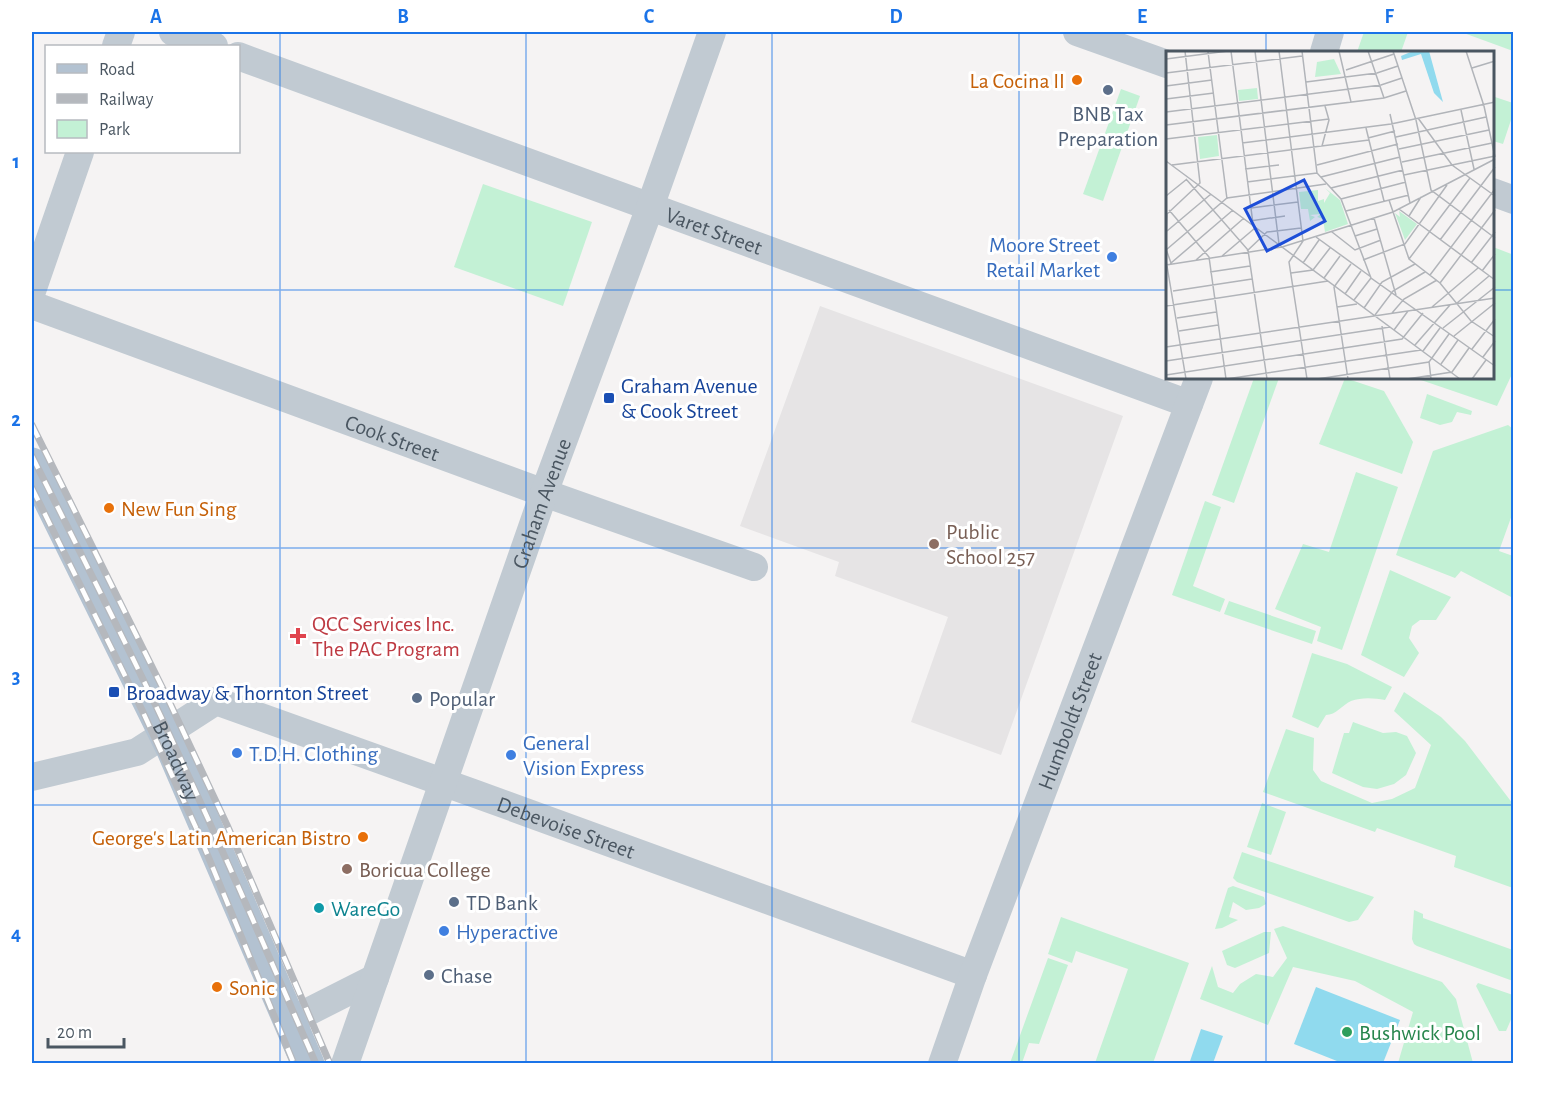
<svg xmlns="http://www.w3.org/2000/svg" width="1545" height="1095" viewBox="0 0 1545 1095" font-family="'Alegreya Sans',sans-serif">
	<rect width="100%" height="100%" fill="#f5f3f3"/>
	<!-- education -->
	<polygon fill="#e6e4e5" points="820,306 1123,416 1001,755 911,722 948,617 835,576 839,562 740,526"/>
	<!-- green -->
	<g fill="#c3f1d5">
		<polygon points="1364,32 1408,32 1401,52 1357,52"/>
		<polygon points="1461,32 1513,32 1513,51"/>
		<polygon points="1121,89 1140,96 1103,201 1083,194"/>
		<polygon points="1492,96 1513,103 1513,114 1503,144 1493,141"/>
		<polygon points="483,184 592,222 563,306 454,267"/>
		<polygon points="1493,247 1514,255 1513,372 1497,406 1415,378 1492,378 1493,362 1495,355 1492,354"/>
		<polygon points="1254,378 1279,378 1234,503 1212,495"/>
		<polygon points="1345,378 1384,391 1413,442 1402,474 1319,444"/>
		<polygon points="1427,394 1472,411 1471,415 1457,412 1452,422 1440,425 1420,418"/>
		<polygon points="1508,425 1513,429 1513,512 1499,551 1513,556 1513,598 1461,571 1455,578 1396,555 1433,451"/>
		<polygon points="1356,472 1398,487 1342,650 1317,641 1321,627 1275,609 1303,544 1329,552"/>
		<polygon points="1205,501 1221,507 1193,586 1225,599 1220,612 1172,595"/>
		<polygon points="1390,570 1451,597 1436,620 1420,620 1412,626 1409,638 1419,653 1404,677 1361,655"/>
		<polygon points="1229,601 1316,631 1312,644 1224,614"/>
		<path d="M1312,653L1347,664L1392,687L1385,700C1374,698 1362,697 1351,701C1342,705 1336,715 1326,715L1318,728L1292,717Z"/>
		<polygon points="1404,692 1441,717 1465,741 1513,804 1513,888 1454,867 1456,856 1377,828 1375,832 1263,792 1286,729 1314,738 1313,770 1321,781 1372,803 1392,799 1415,788 1431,745 1394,711"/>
		<polygon points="1353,722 1383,733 1396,732 1407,736 1416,753 1406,775 1394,784 1377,789 1363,787 1332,773 1344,733 1349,733"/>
		<polygon points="1262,803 1286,812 1271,855 1247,847"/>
		<polygon points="1242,852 1374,897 1358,920 1349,922 1237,882 1233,878"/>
		<polygon points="1233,886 1264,897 1266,904 1259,908 1246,910 1233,902 1229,917 1238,920 1222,928 1215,929 1228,888"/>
		<polygon points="1414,910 1423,914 1423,918 1513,950 1513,981 1417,946 1414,944 1412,939"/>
		<polygon points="1061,917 1189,963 1153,1063 1095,1063 1128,969 1076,951 1072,963 1048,954"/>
		<polygon points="1283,926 1442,982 1456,999 1473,1063 1398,1063 1413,1012 1355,981 1293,967 1268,1025 1200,999 1212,966 1218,987 1233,993 1240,984 1256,974 1273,977 1287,958 1274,929"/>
		<polygon points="1264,932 1271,932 1269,953 1235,968 1227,965 1222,951"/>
		<polygon points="1048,958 1068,965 1039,1044 1029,1043 1022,1063 1010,1063"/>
		<polygon points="1478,983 1513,995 1513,1015 1506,1031 1499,1031 1476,986"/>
	</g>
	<!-- water -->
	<g fill="#90daee">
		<polygon points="1316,987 1400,1020 1383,1063 1342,1063 1294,1044"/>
		<polygon points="1201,1029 1223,1036 1213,1063 1198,1063 1190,1061"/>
	</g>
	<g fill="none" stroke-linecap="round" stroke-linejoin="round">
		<!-- minor -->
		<g stroke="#c1cad2" stroke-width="28">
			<polyline points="173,32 214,46"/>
			<polyline points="1077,32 1167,64"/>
			<polyline points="116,46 121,32"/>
			<polyline points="1324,52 1330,32"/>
			<path id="s1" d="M238,56L1189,404"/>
			<polyline points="1492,192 1514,200"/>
			<polyline points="32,291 80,152"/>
			<path id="s2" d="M32,305L544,493L754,567"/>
			<path id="s3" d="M32,777L137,752L216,701L473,793L973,975"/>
			<polyline points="290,1021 375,978"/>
			<path id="s4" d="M345,1064L544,493L650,207L712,32"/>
			<path id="s5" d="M942,1064L973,975L1199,378"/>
		</g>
		<!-- primary -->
		<path stroke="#b3c2d1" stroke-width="33" id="s6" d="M32,464L173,750L308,1064"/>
		<!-- rail casing -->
		<g stroke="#b5b8bd" stroke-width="7">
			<g id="rail">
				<polyline points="32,425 168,699 227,825 330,1064"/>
				<path d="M32,456C73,538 115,621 155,704C211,822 263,943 316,1064"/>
				<polyline points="32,488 142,710 198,832 294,1064"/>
			</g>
		</g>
		<!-- rail -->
		<use href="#rail" stroke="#fff" stroke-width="4.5" stroke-dasharray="14" stroke-linecap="butt"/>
	</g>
	<!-- grid -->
	<path fill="none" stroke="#1a73e8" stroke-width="1.5" stroke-opacity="0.55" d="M280,32V1064M526,32V1064M772,32V1064M1019,32V1064M1266,32V52M32,290H1167M1492,290H1514M1266,378V1064M32,548H1514M32,805H1514"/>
	<!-- markers -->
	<g fill="#e8710a" stroke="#fff" stroke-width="2">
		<circle cx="1077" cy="80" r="6"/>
		<circle cx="109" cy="508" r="6"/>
		<circle cx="363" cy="837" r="6"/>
		<circle cx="217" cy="987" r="6"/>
	</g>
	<g fill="#5c6f8a" stroke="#fff" stroke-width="2">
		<circle cx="1108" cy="90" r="6"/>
		<circle cx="417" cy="698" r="6"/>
		<circle cx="454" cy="902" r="6"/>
		<circle cx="429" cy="975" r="6"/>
	</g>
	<g fill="#3f7fe0" stroke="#fff" stroke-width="2">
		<circle cx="1112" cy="257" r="6"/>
		<circle cx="237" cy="753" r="6"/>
		<circle cx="511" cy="755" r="6"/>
		<circle cx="444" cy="931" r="6"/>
	</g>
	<g fill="#1a4fb4" stroke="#fff" stroke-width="2">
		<rect x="603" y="392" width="12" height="12" rx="3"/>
		<rect x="108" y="686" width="12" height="12" rx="3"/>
	</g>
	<g fill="#8d6e63" stroke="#fff" stroke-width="2">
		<circle cx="934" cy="544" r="6"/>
		<circle cx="347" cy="869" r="6"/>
	</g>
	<path fill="#e0444e" stroke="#fff" stroke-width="2" d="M295 627h6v6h6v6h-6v6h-6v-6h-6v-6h6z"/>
	<circle fill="#0f9aa8" stroke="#fff" stroke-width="2" cx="319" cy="908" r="6"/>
	<circle fill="#2e9e5b" stroke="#fff" stroke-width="2" cx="1347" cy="1032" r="6"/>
	<g text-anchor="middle" stroke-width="6" stroke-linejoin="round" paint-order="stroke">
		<!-- food labels -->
		<g font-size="22" fill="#c56008" stroke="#fff" text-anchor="end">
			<text x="1065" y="88">La Cocina II</text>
			<text x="121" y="516" text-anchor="start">New Fun Sing</text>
			<text x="351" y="845">George's Latin American Bistro</text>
			<text x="229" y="995" text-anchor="start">Sonic</text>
		</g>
		<!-- service labels -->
		<g font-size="22" fill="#4e5e75" stroke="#fff" text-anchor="start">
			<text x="1108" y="121" text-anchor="middle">BNB Tax<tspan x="1108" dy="25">Preparation</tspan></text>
			<text x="429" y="706">Popular</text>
			<text x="466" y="910">TD Bank</text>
			<text x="441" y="983">Chase</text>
		</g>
		<!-- street labels -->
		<g font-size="22" fill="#4a5661" stroke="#fff">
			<text dy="8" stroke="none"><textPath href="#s1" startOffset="507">Varet Street</textPath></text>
			<text dy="8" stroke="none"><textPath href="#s2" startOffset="384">Cook Street</textPath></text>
			<text dy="8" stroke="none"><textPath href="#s4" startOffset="594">Graham Avenue</textPath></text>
			<text dy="8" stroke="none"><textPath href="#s5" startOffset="366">Humboldt Street</textPath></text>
			<text dy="8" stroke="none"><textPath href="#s6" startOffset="330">Broadway</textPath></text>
			<text dy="8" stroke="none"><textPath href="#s3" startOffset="574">Debevoise Street</textPath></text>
		</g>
		<!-- shop labels -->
		<g font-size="22" fill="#366cbe" stroke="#fff" text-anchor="start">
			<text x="1100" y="252" text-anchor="end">Moore Street<tspan x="1100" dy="25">Retail Market</tspan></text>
			<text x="523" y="750">General<tspan x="523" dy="25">Vision Express</tspan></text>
			<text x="249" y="761">T.D.H. Clothing</text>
			<text x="456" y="939">Hyperactive</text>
		</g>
		<!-- transit labels -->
		<g font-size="22" fill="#164399" stroke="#fff" text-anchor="start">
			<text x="621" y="393">Graham Avenue<tspan x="621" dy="25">&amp; Cook Street</tspan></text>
			<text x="126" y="700">Broadway &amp; Thornton Street</text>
		</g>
		<!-- education labels -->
		<g font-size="22" fill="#785e54" stroke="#fff" text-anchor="start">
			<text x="946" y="539">Public<tspan x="946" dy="25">School 257</tspan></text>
			<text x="359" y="877">Boricua College</text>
		</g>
		<!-- health labels -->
		<g font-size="22" fill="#be3a42" stroke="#fff" text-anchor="start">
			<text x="312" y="631">QCC Services Inc.<tspan x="312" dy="25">The PAC Program</tspan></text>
		</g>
		<!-- culture labels -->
		<g font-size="22" fill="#0d838f" stroke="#fff" text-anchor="start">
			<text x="331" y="916">WareGo</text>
		</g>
		<!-- leisure labels -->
		<g font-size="22" fill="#27864d" stroke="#fff" text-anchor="start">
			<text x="1359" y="1040">Bushwick Pool</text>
		</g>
	</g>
	<!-- overview -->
	<g transform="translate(1166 51)">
		<rect width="328" height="328" fill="#f5f3f3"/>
		<path d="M168,8L175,23L149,26L151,11ZM91,37L92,48L73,50L72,39ZM51,84L53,105L34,108L32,86ZM159,137L174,149L182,173L159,181L157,168L151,166L155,163L144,164L149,166L144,170L142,158H135L133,141L152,139V150L158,148V152L164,142ZM233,160L251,173L239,189L229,162L234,166Z" fill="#c3f1d5"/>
		<path d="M247,0H263L277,51L268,42L255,3L236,9L235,5Z" fill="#90daee"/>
		<path fill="none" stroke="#b1b4b9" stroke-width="1.5" d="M65,0L87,173M89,0L113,193M113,0L137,190L123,211L141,328M136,0L151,122L175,148L205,227L329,315M173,0L185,51M202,0L218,47M227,0L250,69L265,139L329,187M300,0L318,55L329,106M42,1L61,148M0,8L62,0M306,17L329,10M180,19L228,3M0,22L136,5M140,31L211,22L232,15M0,35L46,29M0,48L48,42M295,59L308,118M0,61L215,34L236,27M224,63L244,152M252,67L286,114L329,145M0,74L218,47L240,40M200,77L218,150M230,86L320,66M202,87L229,80M0,88L163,68M76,92L225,73L329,51M156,95L163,69L159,55M233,98L323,79M0,102V163M0,110L294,328M236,111L326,92M6,114L203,89M151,114L232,93M79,118L113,114M238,124L329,105M155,126L234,106M20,128L82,199L101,328M81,131L151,122M165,137L237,119M0,145L21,128M175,148L240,131M223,149L243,208L274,232L305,270L329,286M85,157L132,151M233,158L329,229M3,159L43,206L60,328M180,160L243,144M243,165L255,146M208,167L230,244M84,170L119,165M1,180L45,143M166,181L189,199L215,189M189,185L211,178M150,186L205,226M274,189L329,116M0,192L1,163L34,132L19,0M0,198L5,212L67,159M0,199L61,147L160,133M81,200L101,181L135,177M56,205L89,177M243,208L304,127M0,209L20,328M30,209L78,167M197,209L239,193L281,134M137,212L153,189M305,212L329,181M0,214L116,196L167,180L227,161L329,108M316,220L329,203M44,221L84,215M125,222L147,219L164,197M264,224L329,138M158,227L174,205M274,232L329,159M7,240L86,228M179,243L195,220M188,249L205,227M291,252L323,225M0,255L162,230M171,256L191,253M266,256L312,217M198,257L216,231L249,213M226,262L238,248L271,229M209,264L227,240L259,221M11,267L50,261M216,275L224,328M277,277L329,236M228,279L242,260M13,280L52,274M288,285L329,252M249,294L284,254M0,296L329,247M306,298L329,268M257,300L274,277M317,306L329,290M0,310L224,276M263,310L265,328M275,313L292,289M0,324L236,288L257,262M60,328L255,299M151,328L263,311L283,283M182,328L168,236L185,213M241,328L286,321L303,297M306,328L320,309"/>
		<path fill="#1d4ed8" fill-opacity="0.15" stroke="#1d4ed8" stroke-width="3" d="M138,129L159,170L101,200L79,158Z"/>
		<rect width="328" height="328" fill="none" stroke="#4a5661" stroke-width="3"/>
	</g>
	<!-- border -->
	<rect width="1545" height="1095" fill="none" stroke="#ffffff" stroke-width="66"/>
	<!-- legend -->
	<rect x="45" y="45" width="195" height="108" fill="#ffffff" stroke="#b7bbc0" stroke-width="1.5"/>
	<rect x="57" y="64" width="30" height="9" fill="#b3c2d1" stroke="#b7bbc0" stroke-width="1.5"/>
	<text x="99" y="75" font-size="18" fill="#4a5661">Road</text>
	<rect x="57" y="94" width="30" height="9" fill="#b5b8bd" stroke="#b7bbc0" stroke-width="1.5"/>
	<text x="99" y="105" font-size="18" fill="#4a5661">Railway</text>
	<rect x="57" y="120" width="30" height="18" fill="#c3f1d5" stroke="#b7bbc0" stroke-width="1.5"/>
	<text x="99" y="135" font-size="18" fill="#4a5661">Park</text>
	<!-- scale -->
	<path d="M48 1038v9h76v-9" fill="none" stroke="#4a5661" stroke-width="3"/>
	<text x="57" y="1038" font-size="18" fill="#4a5661" stroke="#ffffff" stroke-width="4.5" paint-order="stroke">20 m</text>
	<rect x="33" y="33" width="1479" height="1029" fill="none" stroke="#1a73e8" stroke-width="2"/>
	<g font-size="20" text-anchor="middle" font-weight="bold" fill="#1a73e8">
		<text x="156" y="23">A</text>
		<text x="403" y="23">B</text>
		<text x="649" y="23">C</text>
		<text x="896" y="23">D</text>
		<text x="1142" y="23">E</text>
		<text x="1389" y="23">F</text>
		<text x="16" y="168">1</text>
		<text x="16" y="426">2</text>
		<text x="16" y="683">3</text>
		<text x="16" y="940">4</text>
	</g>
</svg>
